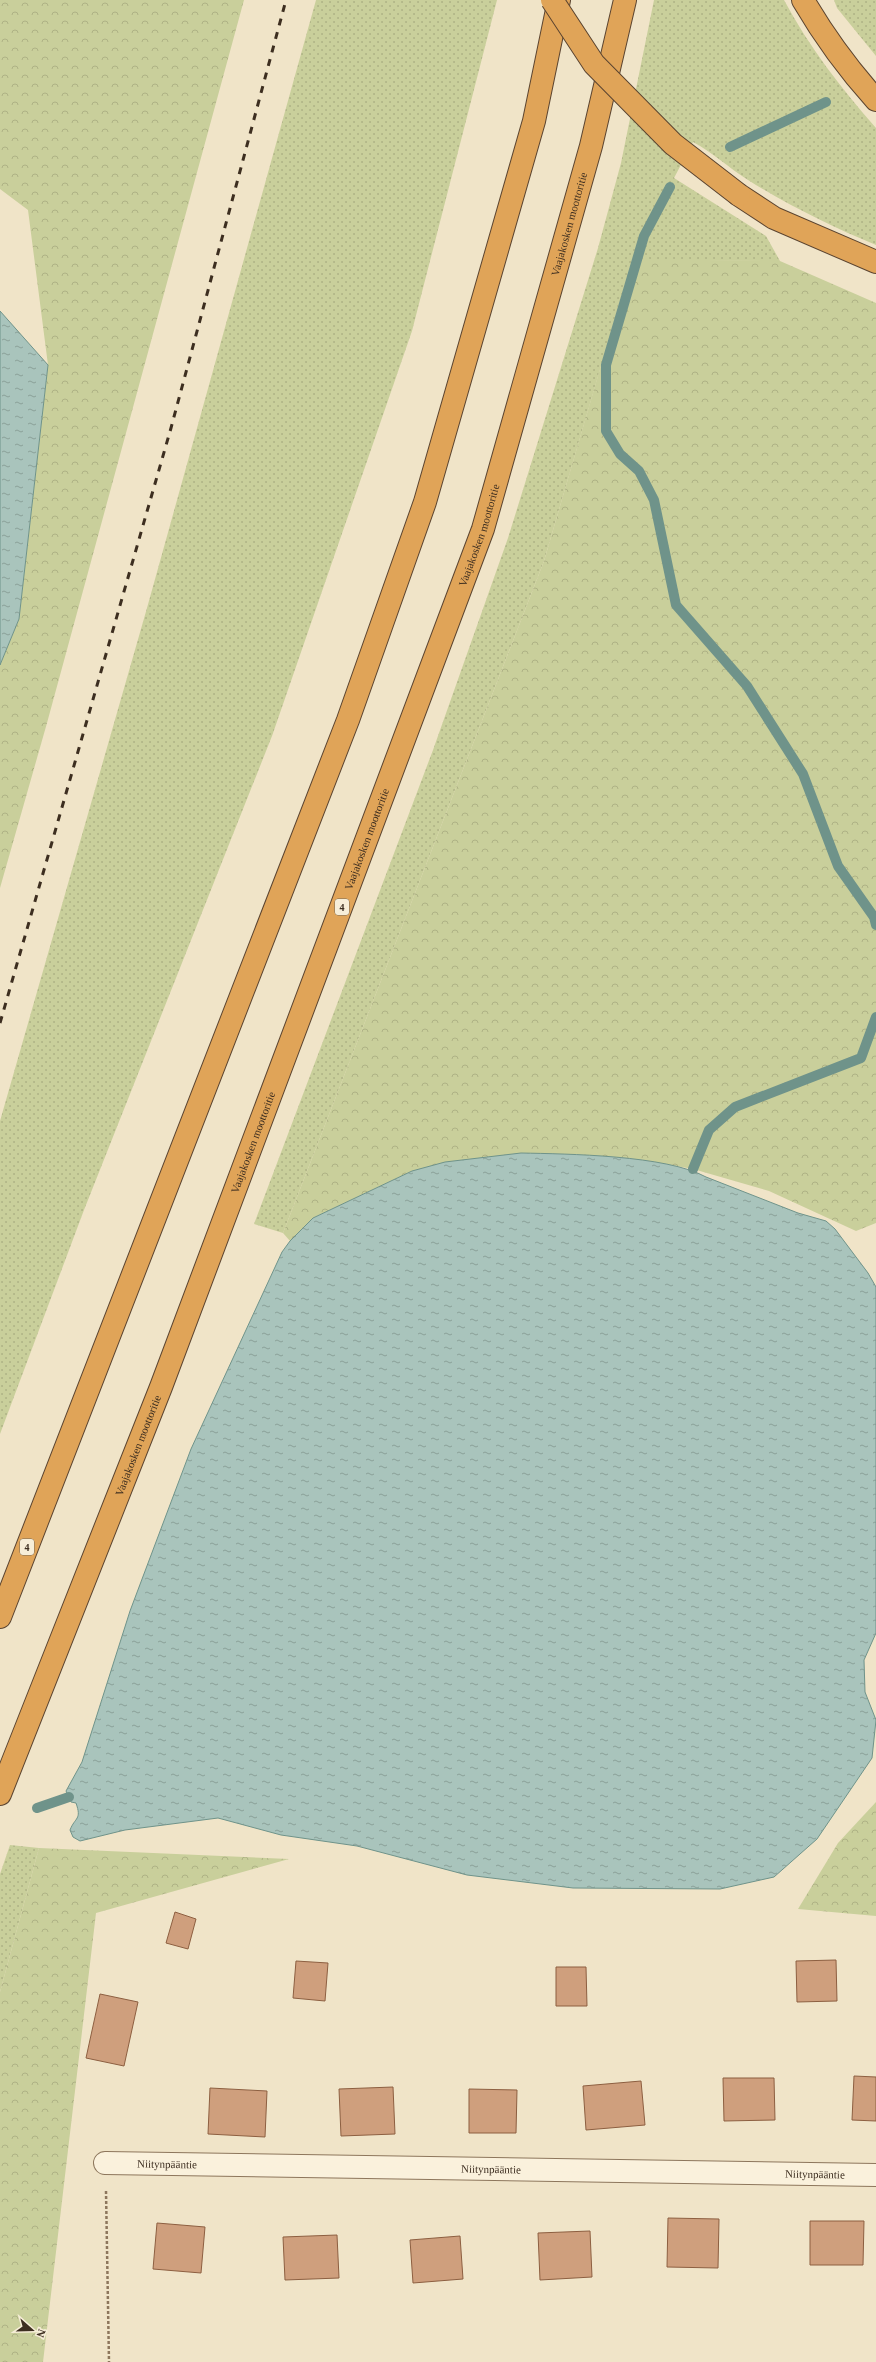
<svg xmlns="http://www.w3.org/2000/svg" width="876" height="2362" viewBox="0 0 876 2362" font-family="'Times New Roman',serif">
	<defs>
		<pattern id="grass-dots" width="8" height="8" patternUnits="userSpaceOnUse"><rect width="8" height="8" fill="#c9cf9b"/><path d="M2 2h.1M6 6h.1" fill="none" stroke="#aeb285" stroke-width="1.8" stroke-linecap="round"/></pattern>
		<pattern id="forest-crowns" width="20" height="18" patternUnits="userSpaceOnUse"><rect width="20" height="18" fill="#c9cf9b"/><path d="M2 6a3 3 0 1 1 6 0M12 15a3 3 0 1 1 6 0" fill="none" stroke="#aeb285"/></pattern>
		<pattern id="water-ripples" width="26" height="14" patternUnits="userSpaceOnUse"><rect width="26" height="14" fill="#a9c4bc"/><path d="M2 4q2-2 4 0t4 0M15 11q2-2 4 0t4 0" fill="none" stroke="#8ba098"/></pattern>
	</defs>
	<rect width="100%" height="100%" fill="#f0e4c8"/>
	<!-- grass -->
	<g fill="url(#grass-dots)">
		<polygon points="316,0 497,0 412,331 272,736 84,1210 0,1434 0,1121 147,608"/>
		<path d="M654,0H784C809,47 841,88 876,128V245C832,227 788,205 748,180C729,168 712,152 693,142L674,178L766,236L780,261L632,260L544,561L283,1233L254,1224L433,750L508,538L598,248L621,163Z"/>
		<polygon points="834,0 876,0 876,56 837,8"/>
		<polygon points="10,1845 39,1848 0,1992 0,1874"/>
	</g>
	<!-- forest -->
	<g fill="url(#forest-crowns)">
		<polygon points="0,0 244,0 47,723 0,888 0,665 19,619 48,365 28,210 0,189"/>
		<polygon points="632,259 780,261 876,303 876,1223 856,1231 769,1191 693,1169 653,1162 561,1154 412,1171 313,1218 290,1241 283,1233 544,561"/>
		<polygon points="876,1802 876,1916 798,1909 838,1843"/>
		<polygon points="39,1848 289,1859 96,1913 43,2362 0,2362 0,1992"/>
	</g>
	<!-- water -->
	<g fill="url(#water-ripples)" stroke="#6f938a">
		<polygon points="0,311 48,365 19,619 0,665"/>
		<path d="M521,1153C568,1154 666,1155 706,1177L798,1213L826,1221L835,1229L868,1273L876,1287V1633L864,1660L865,1692L876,1720L872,1758L817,1839L774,1877L720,1889L573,1888L467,1875L357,1846L281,1835L218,1818L125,1830L80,1841L73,1837L70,1830C75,1817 82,1820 76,1803L71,1802L66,1791L82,1762L130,1611L191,1449L282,1252L290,1241L313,1218L412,1171L445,1162Z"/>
	</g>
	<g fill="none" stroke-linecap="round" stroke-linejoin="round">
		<!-- stream -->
		<g stroke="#6f938a" stroke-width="10">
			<polyline points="730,147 826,102"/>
			<polyline points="670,187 644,236 606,365 606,431 620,454 639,471 654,500 676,605 747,686 803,774 838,866 874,917 876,925"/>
			<polyline points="693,1169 709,1130 735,1107 861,1058 876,1017"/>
			<polyline points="37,1808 69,1797"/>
		</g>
	</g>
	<!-- building -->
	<g fill="#cf9f7d" stroke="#8d5f41">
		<polygon points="175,1912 196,1919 188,1949 166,1943"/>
		<polygon points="836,1960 837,2001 797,2002 796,1961"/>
		<polygon points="296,1961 328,1963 325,2001 293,1998"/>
		<polygon points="556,1967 586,1967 587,2006 556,2006"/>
		<polygon points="100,1994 138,2002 124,2066 86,2058"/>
		<polygon points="854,2076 876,2077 876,2121 852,2120"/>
		<polygon points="723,2078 774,2078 775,2120 724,2121"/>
		<polygon points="641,2081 645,2125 586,2130 583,2086"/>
		<polygon points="393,2087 395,2134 341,2136 339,2089"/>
		<polygon points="210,2088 267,2091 265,2137 208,2134"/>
		<polygon points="469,2089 517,2090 516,2133 469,2133"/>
		<polygon points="668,2218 719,2219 718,2268 667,2267"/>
		<polygon points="810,2221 864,2221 863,2265 810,2265"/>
		<polygon points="157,2223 205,2227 201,2273 153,2269"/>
		<polygon points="590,2231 592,2277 540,2280 538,2233"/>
		<polygon points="337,2235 339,2278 285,2280 283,2237"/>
		<polygon points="460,2236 463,2279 413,2283 410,2240"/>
	</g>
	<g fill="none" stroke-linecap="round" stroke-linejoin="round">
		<!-- minor casing -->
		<g stroke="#8d765c" stroke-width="24">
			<g id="minor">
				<path id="s1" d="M105,2163L876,2175"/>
			</g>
		</g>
		<!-- highway casing -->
		<g stroke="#5b4430" stroke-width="24">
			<g id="highway">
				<path d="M803,0C824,36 848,69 876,100"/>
				<polyline points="739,195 774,218 876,262"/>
				<polyline points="0,1617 348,720 425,502 534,121 559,0"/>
				<path id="s2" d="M0,1794L161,1387L483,529L591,146L625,0"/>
			</g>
		</g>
		<!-- path -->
		<polyline stroke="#8d765c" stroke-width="2.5" stroke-dasharray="3 2" stroke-linecap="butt" points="106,2191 109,2362"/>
		<!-- minor -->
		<use href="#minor" stroke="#faf1dc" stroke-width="22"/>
		<!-- highway -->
		<use href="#highway" stroke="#e0a458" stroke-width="22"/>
		<!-- rail -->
		<polyline stroke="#3d2e20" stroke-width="3" stroke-dasharray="7 7" stroke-linecap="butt" points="0,1023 171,428 286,0"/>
		<!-- highway-bridge casing -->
		<g stroke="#5b4430" stroke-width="24" stroke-linecap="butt">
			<polyline id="highway-bridge" points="552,0 594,64 673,144 739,195"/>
		</g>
		<!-- highway-bridge -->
		<use href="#highway-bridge" stroke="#e0a458" stroke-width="22"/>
	</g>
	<g text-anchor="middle" stroke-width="3" stroke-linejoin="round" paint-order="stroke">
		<!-- shield labels -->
		<g fill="#f7eed8" stroke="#756857" stroke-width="1">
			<rect x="335" y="899" width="14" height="16" rx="3"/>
			<rect x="20" y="1539" width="14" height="16" rx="3"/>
		</g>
		<g font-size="10" font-weight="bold" fill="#3d2e20">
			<text x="342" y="911">4</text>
			<text x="27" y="1551">4</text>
		</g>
		<!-- street labels -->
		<g font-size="11" fill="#3d2e20" stroke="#f7eed8">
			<text dy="4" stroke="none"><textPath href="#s2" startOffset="1671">Vaajakosken moottoritie</textPath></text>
			<text dy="4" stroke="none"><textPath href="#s2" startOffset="1347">Vaajakosken moottoritie</textPath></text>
			<text dy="4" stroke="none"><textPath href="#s2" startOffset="1023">Vaajakosken moottoritie</textPath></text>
			<text dy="4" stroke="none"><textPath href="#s2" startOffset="699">Vaajakosken moottoritie</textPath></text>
			<text dy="4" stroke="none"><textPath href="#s2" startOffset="375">Vaajakosken moottoritie</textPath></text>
			<text dy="4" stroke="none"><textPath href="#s1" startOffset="62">Niitynpääntie</textPath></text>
			<text dy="4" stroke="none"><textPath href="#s1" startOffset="386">Niitynpääntie</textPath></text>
			<text dy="4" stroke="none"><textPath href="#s1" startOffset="710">Niitynpääntie</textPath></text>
		</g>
	</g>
	<!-- north arrow -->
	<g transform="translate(32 2330) rotate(110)" stroke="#f7eed8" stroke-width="3" paint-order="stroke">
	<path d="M0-3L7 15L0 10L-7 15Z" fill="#3d2e20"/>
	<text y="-6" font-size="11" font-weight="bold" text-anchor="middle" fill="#3d2e20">N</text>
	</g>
</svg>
